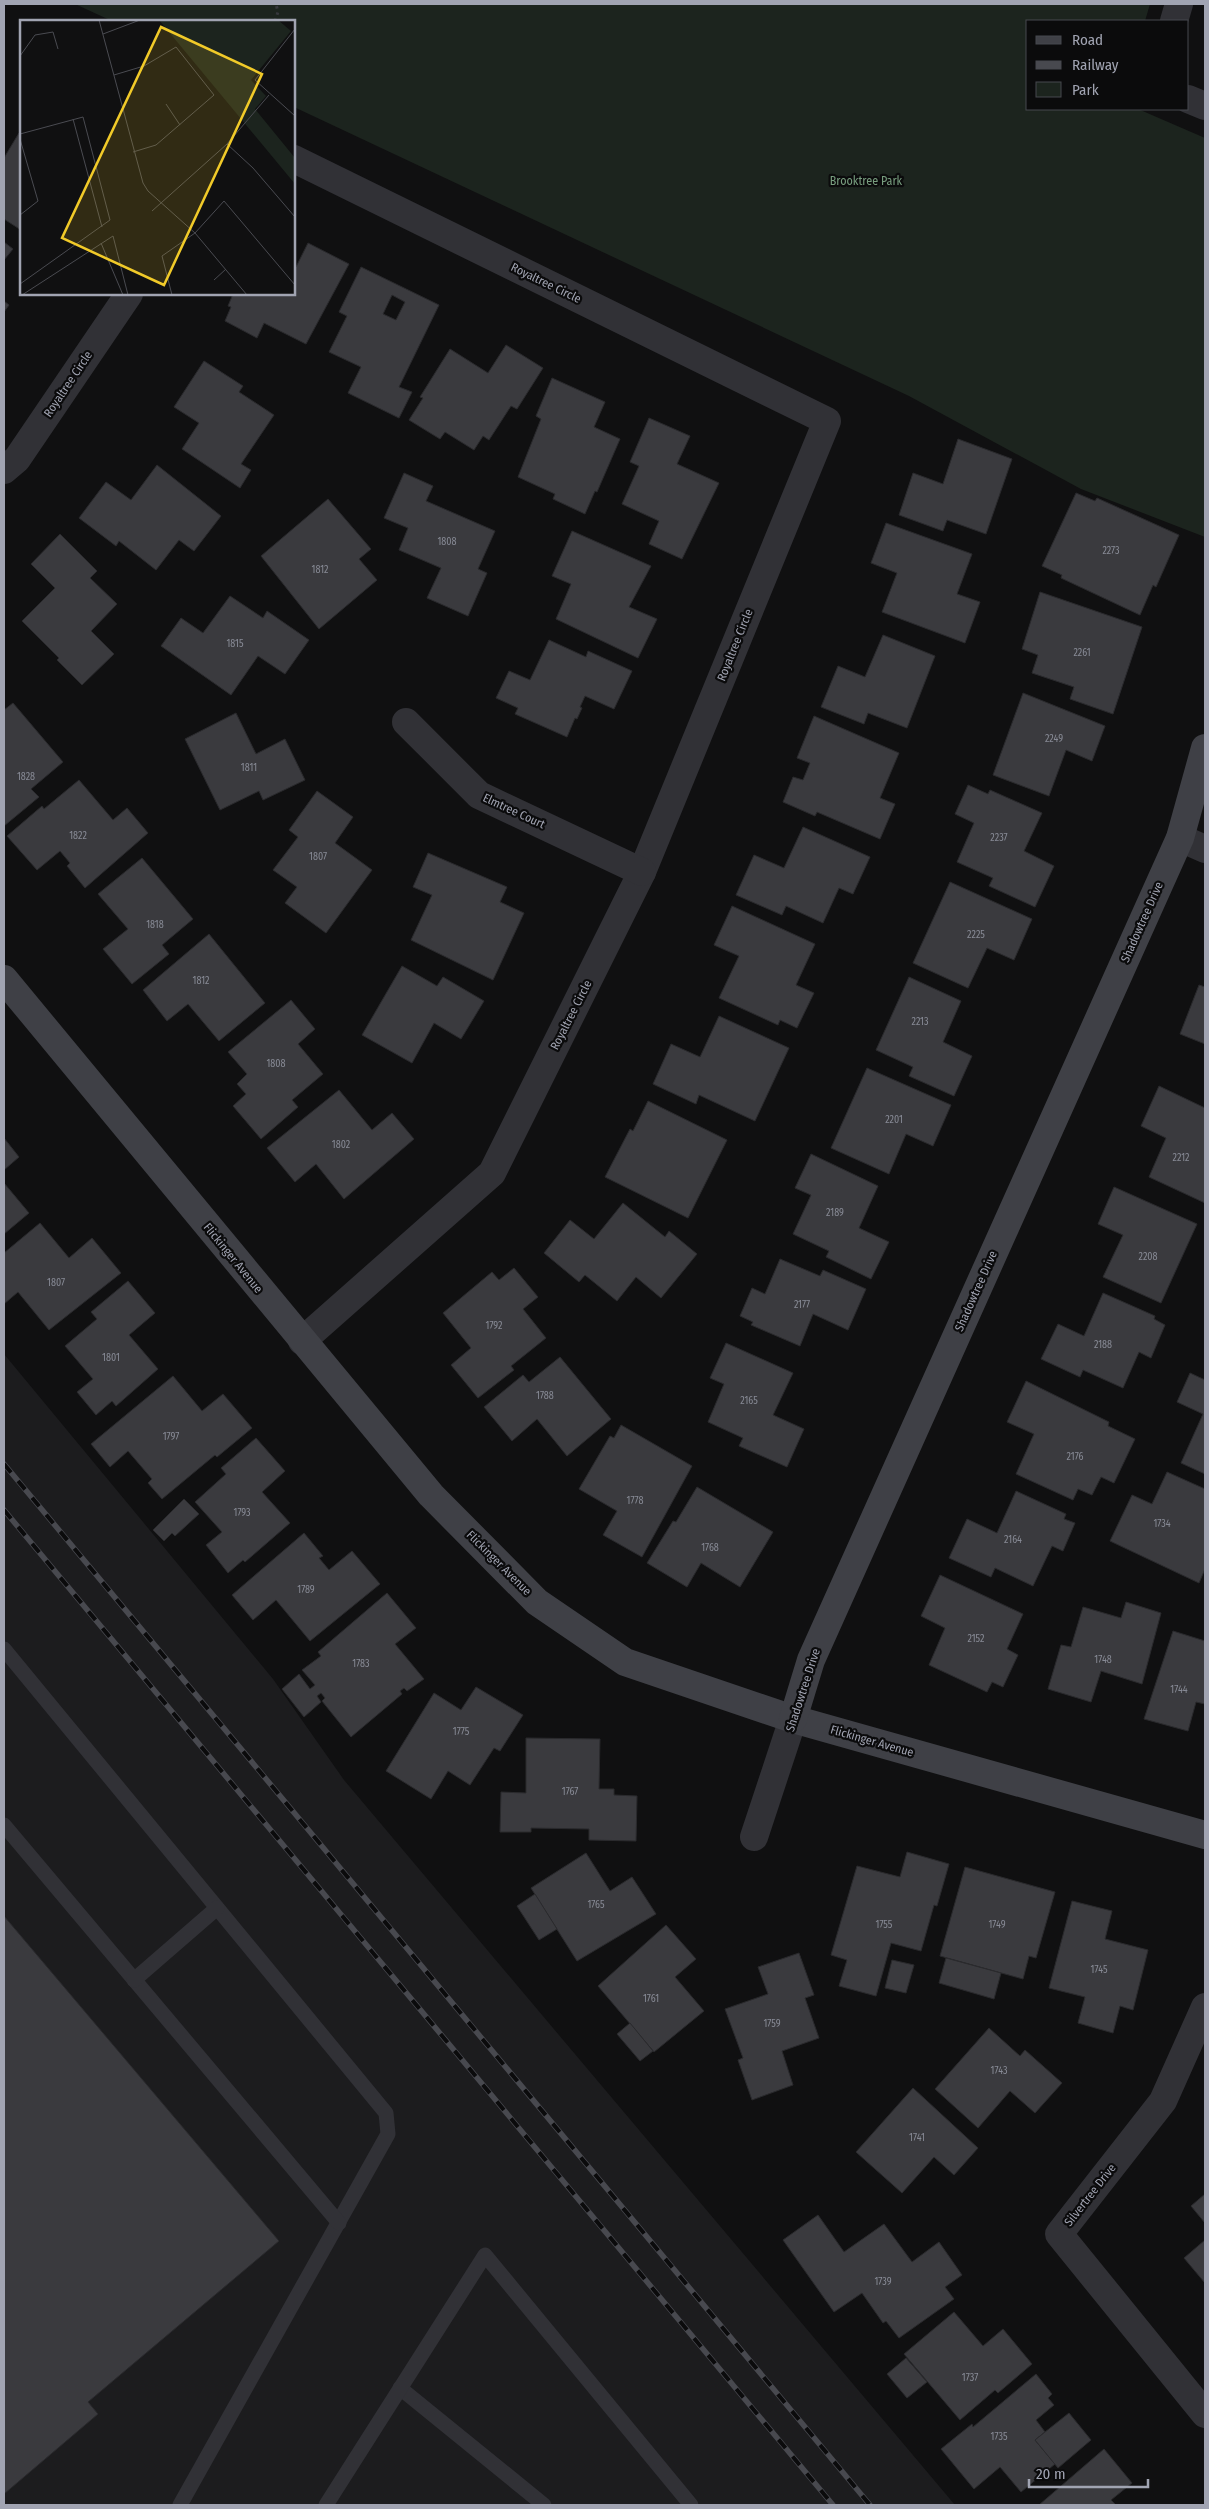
<svg xmlns="http://www.w3.org/2000/svg" width="1209" height="2509" viewBox="0 0 1209 2509" font-family="'Fira Sans Condensed',sans-serif">
	<rect width="100%" height="100%" fill="#101011"/>
	<!-- built -->
	<polygon fill="#1c1c1e" points="4,1354 273,1679 344,1780 955,2505 4,2505"/>
	<!-- green -->
	<polygon fill="#1c241e" points="75,4 1150,4 1145,21 1028,21 1028,109 1138,109 1205,138 1205,537 1081,489 909,396 294,107 294,21 112,21"/>
	<!-- building -->
	<g fill="#3a3a3e" stroke="#2a2a2d" fill-rule="evenodd">
		<polygon points="19,133 21,135 21,230 4,219 4,158"/>
		<polygon points="4,242 13,249 4,260"/>
		<polygon points="308,243 349,264 306,344 264,323 257,338 225,321 231,307 228,306 233,294 294,294 294,266 296,267"/>
		<path d="M361,267L439,305L399,387L412,392L399,418L348,393L361,367L329,352L347,316L339,312ZM392,295L405,302L396,320L383,314Z"/>
		<polygon points="4,301 9,305 4,312"/>
		<polygon points="506,345 543,368 517,409 511,406 489,440 483,436 474,450 445,432 440,439 409,420 423,398 420,397 450,349 488,373"/>
		<polygon points="204,361 243,386 239,392 274,415 241,464 251,470 240,488 182,449 199,423 174,407"/>
		<polygon points="552,378 605,402 594,427 620,439 597,492 595,491 585,514 553,499 555,494 518,477 541,419 536,416"/>
		<polygon points="649,418 690,436 677,464 719,483 682,559 649,544 659,521 622,504 639,466 630,462"/>
		<polygon points="958,439 1012,459 986,534 947,520 943,531 899,515 913,473 943,484"/>
		<polygon points="157,465 221,516 194,551 179,540 156,570 119,541 116,546 79,518 106,482 131,500"/>
		<polygon points="404,473 433,486 426,501 495,531 478,569 487,573 468,616 427,598 441,568 399,550 408,528 384,518"/>
		<polygon points="1076,493 1095,501 1097,498 1179,535 1156,587 1153,585 1140,615 1061,578 1062,575 1042,566"/>
		<polygon points="328,499 371,549 359,559 377,580 319,629 261,556"/>
		<polygon points="886,523 972,554 957,594 980,602 965,643 882,612 897,573 871,563"/>
		<polygon points="572,531 651,566 629,607 657,619 638,658 556,619 571,584 552,576"/>
		<polygon points="60,534 97,571 90,578 117,604 91,631 114,654 82,685 57,660 59,658 22,621 55,588 31,564"/>
		<polygon points="1040,592 1142,627 1113,714 1070,699 1074,687 1032,673 1038,655 1022,649"/>
		<polygon points="230,596 263,618 267,611 309,640 285,674 258,656 231,695 161,646 181,618 203,633"/>
		<polygon points="883,635 935,656 907,728 868,713 864,724 821,707 838,666 865,677"/>
		<polygon points="549,640 586,657 588,651 632,671 614,709 585,696 580,707 582,708 577,719 575,718 567,737 515,714 518,708 496,698 509,671 530,680"/>
		<polygon points="1023,693 1105,726 1092,761 1066,750 1049,796 993,775"/>
		<polygon points="13,703 63,762 31,789 39,797 4,826 4,710"/>
		<polygon points="236,713 256,754 285,739 305,780 263,800 259,791 220,810 185,739"/>
		<polygon points="814,716 899,753 880,798 895,804 880,839 817,812 815,816 783,802 793,777 803,780 810,763 797,758"/>
		<polygon points="79,780 113,820 127,808 148,833 85,888 67,866 70,863 60,851 37,870 7,836 42,806 44,809"/>
		<polygon points="968,785 988,794 990,790 1042,813 1024,851 1054,866 1035,907 989,886 993,878 957,862 974,823 955,814"/>
		<polygon points="317,791 353,817 335,843 372,870 326,933 285,903 297,887 273,870 298,837 289,830"/>
		<polygon points="803,827 870,857 853,894 839,888 823,923 786,906 782,915 736,895 754,855 784,868"/>
		<polygon points="428,853 507,887 500,902 524,913 493,980 411,940 432,895 413,887"/>
		<polygon points="142,858 193,919 162,945 169,954 132,984 103,949 128,929 98,894"/>
		<polygon points="950,882 1032,919 1014,960 987,948 968,988 913,963"/>
		<polygon points="732,906 815,944 796,985 814,993 797,1028 780,1020 778,1025 719,998 739,956 714,945"/>
		<polygon points="209,934 265,1003 219,1041 188,1004 167,1021 143,990"/>
		<polygon points="402,966 437,986 443,977 484,1001 461,1039 434,1023 412,1063 362,1035"/>
		<polygon points="909,977 961,1001 943,1042 972,1056 954,1096 909,1076 913,1067 876,1050"/>
		<polygon points="1199,985 1205,987 1205,1044 1180,1034"/>
		<polygon points="291,1000 315,1029 298,1044 323,1074 292,1100 298,1107 261,1139 233,1106 246,1094 237,1084 247,1074 228,1052"/>
		<polygon points="719,1016 789,1048 755,1121 699,1095 696,1104 653,1084 671,1044 700,1057"/>
		<polygon points="867,1068 951,1105 933,1146 906,1134 889,1174 831,1148"/>
		<polygon points="1159,1086 1205,1108 1205,1203 1149,1177 1166,1138 1141,1126"/>
		<polygon points="339,1090 372,1130 392,1113 414,1139 344,1199 316,1164 295,1182 267,1148"/>
		<polygon points="648,1101 727,1140 688,1218 605,1177 630,1129 633,1131"/>
		<polygon points="4,1138 19,1157 4,1170"/>
		<polygon points="811,1154 878,1186 859,1228 889,1242 871,1279 826,1257 829,1251 793,1234 811,1195 795,1188"/>
		<polygon points="4,1183 29,1213 4,1234"/>
		<polygon points="1114,1187 1197,1224 1161,1303 1103,1277 1123,1235 1098,1224"/>
		<polygon points="623,1203 665,1237 669,1231 697,1254 661,1298 636,1277 617,1301 585,1275 579,1282 544,1253 570,1220 594,1239"/>
		<polygon points="40,1223 69,1258 92,1238 121,1273 49,1330 18,1292 4,1304 4,1253"/>
		<polygon points="780,1259 820,1276 823,1270 866,1289 848,1330 813,1314 800,1346 751,1325 753,1322 740,1316 752,1288 765,1294"/>
		<polygon points="514,1268 538,1297 523,1309 546,1338 511,1366 514,1370 478,1398 451,1365 471,1348 443,1313 492,1272 499,1280"/>
		<polygon points="128,1281 155,1313 129,1335 158,1369 116,1406 112,1401 96,1415 77,1392 93,1379 65,1346 97,1319 91,1312"/>
		<polygon points="1103,1293 1155,1316 1154,1319 1165,1325 1151,1358 1139,1352 1123,1388 1083,1370 1080,1377 1041,1359 1058,1324 1084,1336"/>
		<polygon points="726,1343 793,1373 773,1415 804,1429 787,1467 739,1446 743,1438 708,1422 724,1384 710,1378"/>
		<polygon points="560,1357 611,1419 567,1456 537,1419 512,1441 484,1407 523,1375 529,1382"/>
		<polygon points="1190,1373 1205,1380 1205,1474 1181,1463 1203,1414 1177,1402"/>
		<polygon points="173,1376 202,1411 223,1394 252,1428 217,1457 215,1455 162,1499 148,1483 152,1479 128,1451 110,1467 91,1444"/>
		<polygon points="1026,1381 1109,1422 1108,1426 1135,1439 1114,1483 1101,1477 1092,1495 1078,1489 1073,1500 1016,1474 1034,1434 1007,1422"/>
		<polygon points="621,1425 692,1466 642,1557 603,1535 617,1511 579,1489 610,1436 614,1438"/>
		<polygon points="256,1438 285,1471 262,1492 290,1523 245,1562 243,1560 228,1573 206,1545 222,1532 195,1502 226,1474 221,1468"/>
		<polygon points="1167,1472 1205,1489 1205,1569 1199,1583 1110,1541 1132,1495 1152,1504"/>
		<polygon points="697,1487 773,1532 740,1587 701,1563 687,1587 647,1563 673,1521 676,1522"/>
		<polygon points="1016,1491 1066,1514 1064,1519 1075,1523 1063,1551 1052,1546 1033,1586 995,1568 991,1577 949,1558 967,1519 997,1533"/>
		<polygon points="184,1499 199,1514 175,1536 172,1533 164,1541 153,1530"/>
		<polygon points="304,1533 323,1556 319,1558 329,1570 352,1551 380,1584 310,1641 276,1600 253,1620 232,1595"/>
		<polygon points="940,1575 1023,1614 1007,1649 1018,1655 1003,1687 992,1682 987,1692 929,1665 945,1628 921,1616"/>
		<polygon points="387,1593 416,1628 395,1644 424,1679 407,1691 404,1688 400,1691 402,1694 351,1737 322,1701 325,1698 321,1693 317,1696 321,1702 304,1717 282,1689 299,1674 310,1689 315,1685 302,1670 321,1656 318,1652"/>
		<polygon points="1126,1602 1161,1613 1142,1684 1101,1671 1091,1702 1048,1689 1061,1645 1071,1647 1083,1607 1121,1618"/>
		<polygon points="1173,1631 1205,1641 1205,1704 1196,1702 1188,1731 1144,1719"/>
		<polygon points="476,1687 523,1715 500,1751 494,1748 470,1785 448,1771 431,1799 386,1771 434,1693 461,1710"/>
		<polygon points="526,1738 600,1739 599,1789 614,1789 614,1795 637,1796 636,1841 589,1840 589,1829 531,1828 531,1832 500,1832 501,1792 526,1793"/>
		<polygon points="907,1852 949,1864 937,1906 934,1905 921,1951 891,1943 876,1996 839,1986 847,1960 831,1955 857,1866 900,1877"/>
		<polygon points="586,1853 610,1891 632,1877 656,1914 577,1961 531,1888"/>
		<polygon points="965,1867 1055,1892 1036,1958 1029,1956 1023,1979 940,1956"/>
		<polygon points="535,1894 557,1929 539,1940 517,1906"/>
		<polygon points="1072,1901 1112,1911 1105,1939 1148,1950 1133,2010 1120,2006 1113,2033 1078,2023 1085,1997 1049,1988"/>
		<polygon points="4,1916 279,2241 88,2402 98,2414 4,2494"/>
		<polygon points="666,1925 696,1959 675,1977 704,2011 654,2052 598,1986"/>
		<polygon points="799,1953 814,1995 805,1998 819,2038 782,2051 793,2085 752,2100 738,2060 743,2058 725,2009 768,1994 758,1967"/>
		<polygon points="946,1958 1001,1973 994,1999 939,1983"/>
		<polygon points="892,1960 914,1965 906,1993 885,1988"/>
		<polygon points="630,2023 653,2051 640,2061 617,2034"/>
		<polygon points="989,2028 1020,2056 1025,2050 1062,2083 1035,2113 1010,2091 978,2128 935,2089"/>
		<polygon points="913,2088 978,2148 954,2175 934,2157 902,2193 856,2152"/>
		<polygon points="1205,2194 1205,2223 1191,2206"/>
		<polygon points="818,2215 844,2252 884,2224 912,2262 939,2242 962,2275 945,2287 954,2299 899,2338 886,2321 883,2323 862,2293 834,2312 783,2240"/>
		<polygon points="1205,2240 1205,2283 1184,2258"/>
		<polygon points="954,2312 983,2346 1003,2329 1032,2364 998,2393 995,2390 960,2420 904,2354"/>
		<polygon points="906,2358 927,2382 907,2398 887,2374"/>
		<polygon points="1036,2374 1052,2394 1048,2398 1054,2405 1036,2420 1045,2432 1035,2440 1055,2464 1021,2492 1000,2467 974,2489 941,2449 972,2424 973,2427"/>
		<polygon points="1069,2413 1091,2440 1058,2468 1035,2440"/>
		<polygon points="1104,2449 1132,2483 1111,2500 1116,2505 1039,2505"/>
	</g>
	<g fill="none" stroke-linecap="round" stroke-linejoin="round">
		<!-- path -->
		<polyline stroke="#37383d" stroke-width="3" stroke-dasharray="2.5 4" stroke-linecap="butt" points="275,21 278,12 276,4"/>
		<!-- lane -->
		<g stroke="#313136" stroke-width="15">
			<polyline points="4,1649 386,2113 388,2134 180,2505"/>
			<polyline points="4,1825 339,2223"/>
			<polyline points="134,1980 217,1908"/>
			<polyline points="400,2388 544,2505"/>
			<polyline points="326,2505 485,2255 691,2505"/>
		</g>
		<!-- street -->
		<g stroke="#313136" stroke-width="28">
			<polyline points="1174,21 1179,4"/>
			<polyline points="1188,99 1205,106"/>
			<polyline points="294,159 827,421 642,872 492,1173 302,1341"/>
			<polyline points="4,470 17,459 129,294"/>
			<polyline points="406,722 479,795 642,872"/>
			<polyline points="1180,838 1205,849"/>
			<polyline points="754,1837 793,1719"/>
			<polyline points="1205,2007 1163,2101 1059,2234 1205,2414"/>
		</g>
		<!-- secondary -->
		<g stroke="#3f4046" stroke-width="28">
			<polyline points="4,979 431,1495 537,1602 625,1662 793,1719 1205,1835"/>
			<polyline points="793,1719 811,1660 1180,838 1205,748"/>
		</g>
		<!-- rail casing -->
		<g stroke="#48494f" stroke-width="5.5">
			<g id="rail">
				<polyline points="4,1464 870,2505"/>
				<polyline points="4,1510 833,2505"/>
			</g>
		</g>
		<!-- rail -->
		<use href="#rail" stroke="#0b0b0c" stroke-width="4" stroke-dasharray="11" stroke-linecap="butt"/>
	</g>
	<g text-anchor="middle" stroke-width="4.5" stroke-linejoin="round" paint-order="stroke">
		<!-- number labels -->
		<g font-size="10" fill="#878a95">
			<text x="447" y="545">1808</text>
			<text x="1111" y="554">2273</text>
			<text x="320" y="573">1812</text>
			<text x="235" y="647">1815</text>
			<text x="1082" y="656">2261</text>
			<text x="1054" y="742">2249</text>
			<text x="249" y="771">1811</text>
			<text x="26" y="780">1828</text>
			<text x="78" y="839">1822</text>
			<text x="999" y="841">2237</text>
			<text x="318" y="860">1807</text>
			<text x="155" y="928">1818</text>
			<text x="976" y="938">2225</text>
			<text x="201" y="984">1812</text>
			<text x="920" y="1025">2213</text>
			<text x="276" y="1067">1808</text>
			<text x="894" y="1123">2201</text>
			<text x="341" y="1148">1802</text>
			<text x="1181" y="1161">2212</text>
			<text x="835" y="1216">2189</text>
			<text x="1148" y="1260">2208</text>
			<text x="56" y="1286">1807</text>
			<text x="802" y="1308">2177</text>
			<text x="494" y="1329">1792</text>
			<text x="1103" y="1348">2188</text>
			<text x="111" y="1361">1801</text>
			<text x="545" y="1399">1788</text>
			<text x="749" y="1404">2165</text>
			<text x="171" y="1440">1797</text>
			<text x="1075" y="1460">2176</text>
			<text x="635" y="1504">1778</text>
			<text x="242" y="1516">1793</text>
			<text x="1162" y="1527">1734</text>
			<text x="1013" y="1543">2164</text>
			<text x="710" y="1551">1768</text>
			<text x="306" y="1593">1789</text>
			<text x="976" y="1642">2152</text>
			<text x="1103" y="1663">1748</text>
			<text x="361" y="1667">1783</text>
			<text x="1179" y="1693">1744</text>
			<text x="461" y="1735">1775</text>
			<text x="570" y="1795">1767</text>
			<text x="596" y="1908">1765</text>
			<text x="884" y="1928">1755</text>
			<text x="997" y="1928">1749</text>
			<text x="1099" y="1973">1745</text>
			<text x="651" y="2002">1761</text>
			<text x="772" y="2027">1759</text>
			<text x="999" y="2074">1743</text>
			<text x="917" y="2141">1741</text>
			<text x="883" y="2285">1739</text>
			<text x="970" y="2381">1737</text>
			<text x="999" y="2440">1735</text>
		</g>
		<!-- park labels -->
		<g font-size="12" fill="#789e7f" stroke="#0b0b0c">
			<text x="866" y="185">Brooktree Park</text>
		</g>
		<!-- street labels -->
		<g font-size="12" fill="#a1a4b2" stroke="#0b0b0c">
			<text transform="translate(546 283) rotate(26)" y="4">Royaltree Circle</text>
			<text transform="translate(68 384) rotate(-56)" y="4">Royaltree Circle</text>
			<text transform="translate(735 645) rotate(-68)" y="4">Royaltree Circle</text>
			<text transform="translate(514 811) rotate(25)" y="4">Elmtree Court</text>
			<text transform="translate(1142 922) rotate(-66)" y="4">Shadowtree Drive</text>
			<text transform="translate(571 1015) rotate(-63)" y="4">Royaltree Circle</text>
			<text transform="translate(233 1258) rotate(51)" y="4">Flickinger Avenue</text>
			<text transform="translate(976 1291) rotate(-66)" y="4">Shadowtree Drive</text>
			<text transform="translate(499 1563) rotate(45)" y="4">Flickinger Avenue</text>
			<text transform="translate(803 1690) rotate(-72)" y="4">Shadowtree Drive</text>
			<text transform="translate(872 1741) rotate(16)" y="4">Flickinger Avenue</text>
			<text transform="translate(1090 2195) rotate(-52)" y="4">Silvertree Drive</text>
		</g>
	</g>
	<!-- overview -->
	<g transform="translate(20 20)">
		<rect width="275" height="275" fill="#101011"/>
		<path d="M139,0H258L271,11L231,60L246,76L235,89L275,138V164Z" fill="#1c241e"/>
		<path fill="none" stroke="#4a4b51" stroke-width="1" d="M79,0L123,163L128,171L175,213L227,275M275,9L235,60L275,96M83,14L120,0M0,36L15,15L33,12L38,29M94,55L124,46L156,27L194,75L136,125L113,132M146,84L160,105M53,99L82,207M0,114L63,97L90,200L0,264M0,119L18,181L0,195M207,124L233,148L275,197M132,191L207,124L249,75M81,223L103,275M194,260L206,249M2,275L93,216L108,275M152,275L142,236L175,213L204,181L275,265"/>
		<path fill="#f1ca29" fill-opacity="0.15" stroke="#f1ca29" stroke-width="2.5" d="M141,7L242,54L144,265L42,218Z"/>
		<rect width="275" height="275" fill="none" stroke="#a1a4b2" stroke-width="2.5"/>
	</g>
	<!-- border -->
	<rect width="1209" height="2509" fill="none" stroke="#a1a4b2" stroke-width="10"/>
	<!-- legend -->
	<rect x="1026" y="20" width="162" height="90" fill="#0b0b0c" stroke="#47484e"/>
	<rect x="1036" y="36" width="25" height="8" fill="#3f4046" stroke="#47484e"/>
	<text x="1072" y="45" font-size="15" fill="#a1a4b2">Road</text>
	<rect x="1036" y="61" width="25" height="8" fill="#48494f" stroke="#47484e"/>
	<text x="1072" y="70" font-size="15" fill="#a1a4b2">Railway</text>
	<rect x="1036" y="82" width="25" height="15" fill="#1c241e" stroke="#47484e"/>
	<text x="1072" y="95" font-size="15" fill="#a1a4b2">Park</text>
	<!-- scale -->
	<path d="M1029 2479v8h119v-8" fill="none" stroke="#a1a4b2" stroke-width="2.5"/>
	<text x="1036" y="2479" font-size="15" fill="#a1a4b2" stroke="#0b0b0c" stroke-width="4" paint-order="stroke">20 m</text>
</svg>
